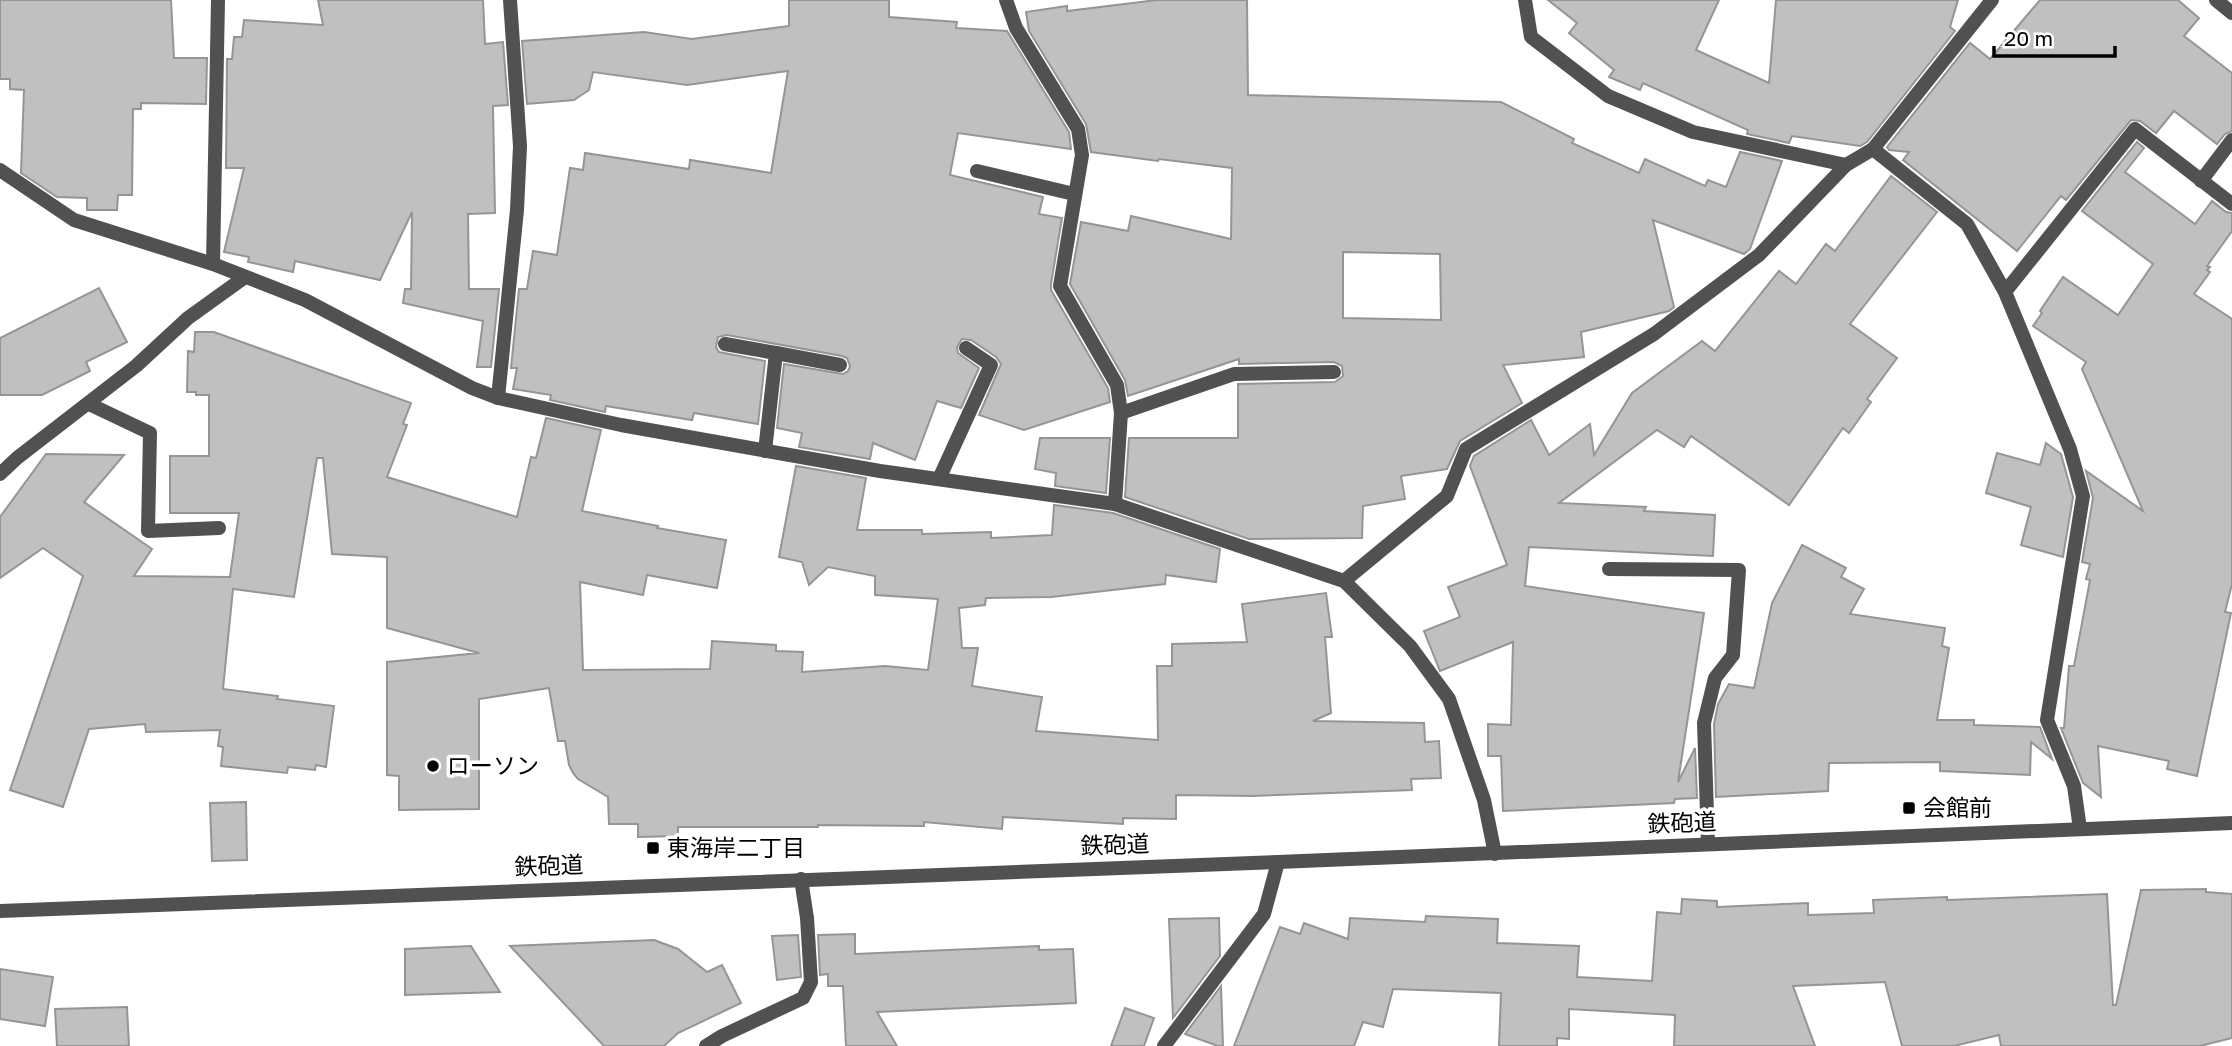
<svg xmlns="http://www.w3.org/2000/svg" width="2232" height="1046" viewBox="0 0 2232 1046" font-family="'Golos Text','Noto Sans JP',sans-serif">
	<rect width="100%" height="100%" fill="#fff"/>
	<!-- building -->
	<g fill="#c0c0c0" stroke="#959595" stroke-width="2" fill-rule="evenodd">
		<polygon points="0,0 171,0 174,58 207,58 206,104 141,103 141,109 133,109 132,195 118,195 117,210 87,210 87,198 57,197 21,173 24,90 10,89 10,79 0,79"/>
		<polygon points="318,0 483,0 485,44 503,42 508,105 493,106 495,213 468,214 469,289 499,289 491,367 477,367 483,321 403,303 405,289 411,289 412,212 380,280 295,261 293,272 248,262 249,257 224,252 244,168 226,168 227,59 232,59 234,37 242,37 244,20 323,25"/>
		<polygon points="789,0 889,0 889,17 957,22 956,28 1007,31 1069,132 1071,149 958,133 950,175 1043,197 1039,214 1062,218 1051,284 1051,290 1108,388 1110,402 1024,430 979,415 1001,364 996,357 971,340 962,339 957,347 958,353 979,368 961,408 937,401 915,460 873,443 870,459 799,447 802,433 777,428 784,364 843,374 848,371 850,366 847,358 842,356 727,335 718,337 716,347 719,352 765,361 758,424 694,413 692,420 606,406 605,412 550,400 551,395 513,389 517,368 511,368 519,289 527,289 533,251 557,255 570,168 583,170 585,153 689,169 690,160 771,173 788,71 687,85 593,72 589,90 574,100 527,104 522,41 644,32 692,39 789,26"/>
		<path d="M1157,0H1247L1248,95L1501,102L1574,139L1572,143L1639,173L1645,159L1705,186L1708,180L1726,187L1740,152L1782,161L1750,249L1744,254L1653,220L1674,307L1669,311L1581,332L1584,357L1503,365L1522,403L1460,441L1447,469L1401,476L1405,499L1363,506L1362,538L1249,539L1125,497L1129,438H1238V384L1335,382L1343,376L1342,366L1334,362L1239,364V359L1128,396L1125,380L1070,284L1081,222L1128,231L1131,216L1231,239L1232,168L1159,159L1158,161L1091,152L1086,124L1029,31L1026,12L1067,6V11ZM1343,252L1440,254L1441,320L1343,318Z"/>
		<polygon points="1548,0 1719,0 1696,50 1769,83 1776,0 1958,0 1950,27 1955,31 1867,142 1860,146 1792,136 1789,143 1747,134 1748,130 1643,83 1640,90 1609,77 1614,70 1569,33 1577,23"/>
		<polygon points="2040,0 2178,0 2199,18 2184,36 2232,73 2232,131 2225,134 2217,144 2174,111 2156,133 2140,121 2131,120 2066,200 2061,196 2017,251 1903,160 1909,152 1889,150 1887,147 1970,43 1990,59"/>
		<polygon points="2137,142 2144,148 2125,172 2195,224 2212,201 2226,212 2232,213 2232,231 2207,266 2210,267 2207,270 2210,272 2194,294 2232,319 2232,584 2225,612 2231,613 2197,776 2167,769 2169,761 2098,746 2101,797 2083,783 2061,728 2064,728 2069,666 2074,666 2090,580 2086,579 2090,564 2082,562 2093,498 2086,471 2143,511 2082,369 2086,362 2033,326 2042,313 2040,311 2063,277 2118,315 2153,264 2082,211"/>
		<polygon points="1891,176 1937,212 1850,324 1897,358 1867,399 1871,402 1849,433 1843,428 1789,505 1691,436 1684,447 1657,430 1559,503 1646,507 1644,511 1715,515 1713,556 1529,547 1525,586 1704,613 1678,782 1695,748 1697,798 1675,799 1674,803 1503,811 1501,756 1488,756 1488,724 1511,725 1513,642 1440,671 1424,631 1460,617 1448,587 1507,565 1470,466 1474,456 1531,420 1549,455 1590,424 1594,455 1632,393 1702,341 1715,351 1779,271 1796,284 1826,244 1835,251"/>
		<polygon points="99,288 127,342 86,362 90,371 42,395 0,395 0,338"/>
		<polygon points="195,332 214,332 411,403 403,424 407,425 387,477 517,517 531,457 536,458 546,418 601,430 582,511 658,526 657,528 726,540 717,588 647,575 643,595 580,582 583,670 710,669 712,641 776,645 776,651 803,652 802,672 885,666 928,670 938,599 875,595 875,576 828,567 809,585 802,562 779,557 796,466 866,478 857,530 922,530 922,534 991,532 991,538 1052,535 1054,505 1113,513 1220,549 1216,582 1166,575 1165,584 1051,597 986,598 985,605 959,608 962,648 978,648 972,686 1042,697 1036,731 1158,740 1157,666 1172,666 1172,644 1247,642 1242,604 1326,593 1332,637 1325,637 1331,713 1313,721 1424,723 1425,742 1439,741 1441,778 1411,779 1412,790 1252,796 1176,795 1176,819 1123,818 1123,824 1003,817 1002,829 924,822 924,826 818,825 818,827 678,827 678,836 638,837 638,824 609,824 608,797 578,779 573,773 569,765 565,741 558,741 549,688 479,699 479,809 399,810 399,776 387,775 387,662 479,653 387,628 387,557 332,554 323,458 317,458 294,597 233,589 223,689 278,696 277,699 334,706 326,767 316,765 315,770 288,767 287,773 221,766 223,747 218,746 220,730 146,732 145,724 89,729 63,807 10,790 83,576 43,548 0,578 0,517 46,454 124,455 84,502 152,549 134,576 230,577 239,513 170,513 170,456 209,456 209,395 196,395 196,392 187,392 188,351 194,352"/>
		<polygon points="1040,438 1110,438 1106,493 1055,486 1056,473 1035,469"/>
		<polygon points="2046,443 2061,454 2073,497 2063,557 2021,545 2031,507 1986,493 1997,453 2040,465"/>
		<polygon points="1802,545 1846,568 1841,577 1864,589 1850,614 1945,628 1942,646 1949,648 1937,720 1974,720 1974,725 2040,727 2052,759 2031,742 2030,775 1940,771 1940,762 1829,763 1828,791 1716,797 1714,724 1718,704 1729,684 1754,688 1772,603"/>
		<polygon points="246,802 247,860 212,861 210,803"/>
		<polygon points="2206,889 2206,892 2232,894 2232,1038 2200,1046 2001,1046 1999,1035 1954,1046 1902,1046 1885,982 1793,986 1815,1046 1674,1046 1675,1015 1569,1009 1569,1039 1557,1038 1557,1046 1499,1046 1501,993 1393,989 1383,1027 1363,1022 1354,1046 1234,1046 1280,927 1300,934 1304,923 1348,939 1350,918 1425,922 1426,916 1498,919 1497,943 1579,946 1577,977 1652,981 1657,912 1681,914 1682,899 1717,901 1717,907 1808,903 1808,915 1874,913 1873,900 1947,897 1947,900 2107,894 2113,1005 2116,1005 2141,890"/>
		<polygon points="1219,918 1220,956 1173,1018 1169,919"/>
		<polygon points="855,934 855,954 1039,946 1039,950 1073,949 1076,1003 877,1012 897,1046 846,1046 843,986 828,986 828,974 820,975 818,935"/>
		<polygon points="798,935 801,977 777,980 772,936"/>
		<polygon points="654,940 678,949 707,972 722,965 741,1003 678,1033 664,1046 604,1046 510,946"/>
		<polygon points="471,946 500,992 405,995 405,949"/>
		<polygon points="0,969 53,977 45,1026 0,1019"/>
		<polygon points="1221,986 1223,1046 1218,1046 1185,1034"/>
		<polygon points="127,1007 129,1046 57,1046 55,1009"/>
		<polygon points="1125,1008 1154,1018 1144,1046 1111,1046"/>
	</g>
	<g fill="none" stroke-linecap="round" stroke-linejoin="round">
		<!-- service -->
		<g stroke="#515151" stroke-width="14">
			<polyline points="510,0 520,146"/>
			<polyline points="1006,0 1016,28 1078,129 1082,155 1060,286 1117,385 1121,413 1234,374 1334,372"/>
			<polyline points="977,171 1074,194"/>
			<polyline points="2005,292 2135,129 2232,204"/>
			<polyline points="725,344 776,353"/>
			<polyline points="765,451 776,353 840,365"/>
			<polyline points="939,479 991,365 966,348"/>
			<polyline points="1609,569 1739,570 1733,655 1715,678 1704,723 1708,844"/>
		</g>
		<!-- minor -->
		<g stroke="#515151" stroke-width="14">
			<polyline points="1525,0 1531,37 1608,96 1693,132 1846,165"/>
			<polyline points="2216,0 2232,13"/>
			<polyline points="1873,149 1967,224 2005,292 2070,449 2083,496 2047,720 2074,786 2080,829"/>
			<polyline points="0,170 74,220 213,264 305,300 472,388 498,398 621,425 880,471 1115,504 1344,581 1410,646 1449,699 1484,800 1495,854"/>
			<polyline points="2201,181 2232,140"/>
			<polyline points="213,264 218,0"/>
			<polyline points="498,398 517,210 520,146"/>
			<polyline points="89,404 150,433 148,531 219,528"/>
			<polyline points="0,474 17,458 136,366 188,318 245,277"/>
			<polyline points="1115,504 1121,413"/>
			<polyline points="1344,581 1447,496 1466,449 1654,334 1759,255 1846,165 1873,149 1992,0"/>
			<polyline points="706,1046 722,1036 803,998 811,982 807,918 801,879"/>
			<polyline points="1164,1046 1264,914 1278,862"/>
		</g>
		<!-- tertiary -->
		<polyline stroke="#515151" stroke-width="14" points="0,911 1278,862 2232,823"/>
	</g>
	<!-- markers -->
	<g fill="#000" stroke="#fff" stroke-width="2.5">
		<circle cx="433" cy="766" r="7"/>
		<rect x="1902" y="801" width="14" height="14" rx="3.5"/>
		<rect x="646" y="841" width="14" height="14" rx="3.5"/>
	</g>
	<g text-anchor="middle" stroke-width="7" stroke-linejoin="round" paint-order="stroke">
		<!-- poi labels -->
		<g font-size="23" fill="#000" stroke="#fff" text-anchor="start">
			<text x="447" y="774">ローソン</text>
			<text x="1923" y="816">会館前</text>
			<text x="667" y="856">東海岸二丁目</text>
		</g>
		<!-- street labels -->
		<g font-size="23" fill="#000" stroke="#fff">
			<text transform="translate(1682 823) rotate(-2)" y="8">鉄砲道</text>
			<text transform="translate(1115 845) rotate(-2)" y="8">鉄砲道</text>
			<text transform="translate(549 866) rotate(-2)" y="8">鉄砲道</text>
		</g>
	</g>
	<!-- scale -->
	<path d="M1994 46v10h121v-10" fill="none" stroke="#000000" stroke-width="3.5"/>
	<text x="2004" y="46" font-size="21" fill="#000000" stroke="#ffffff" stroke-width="5" paint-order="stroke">20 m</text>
</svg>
